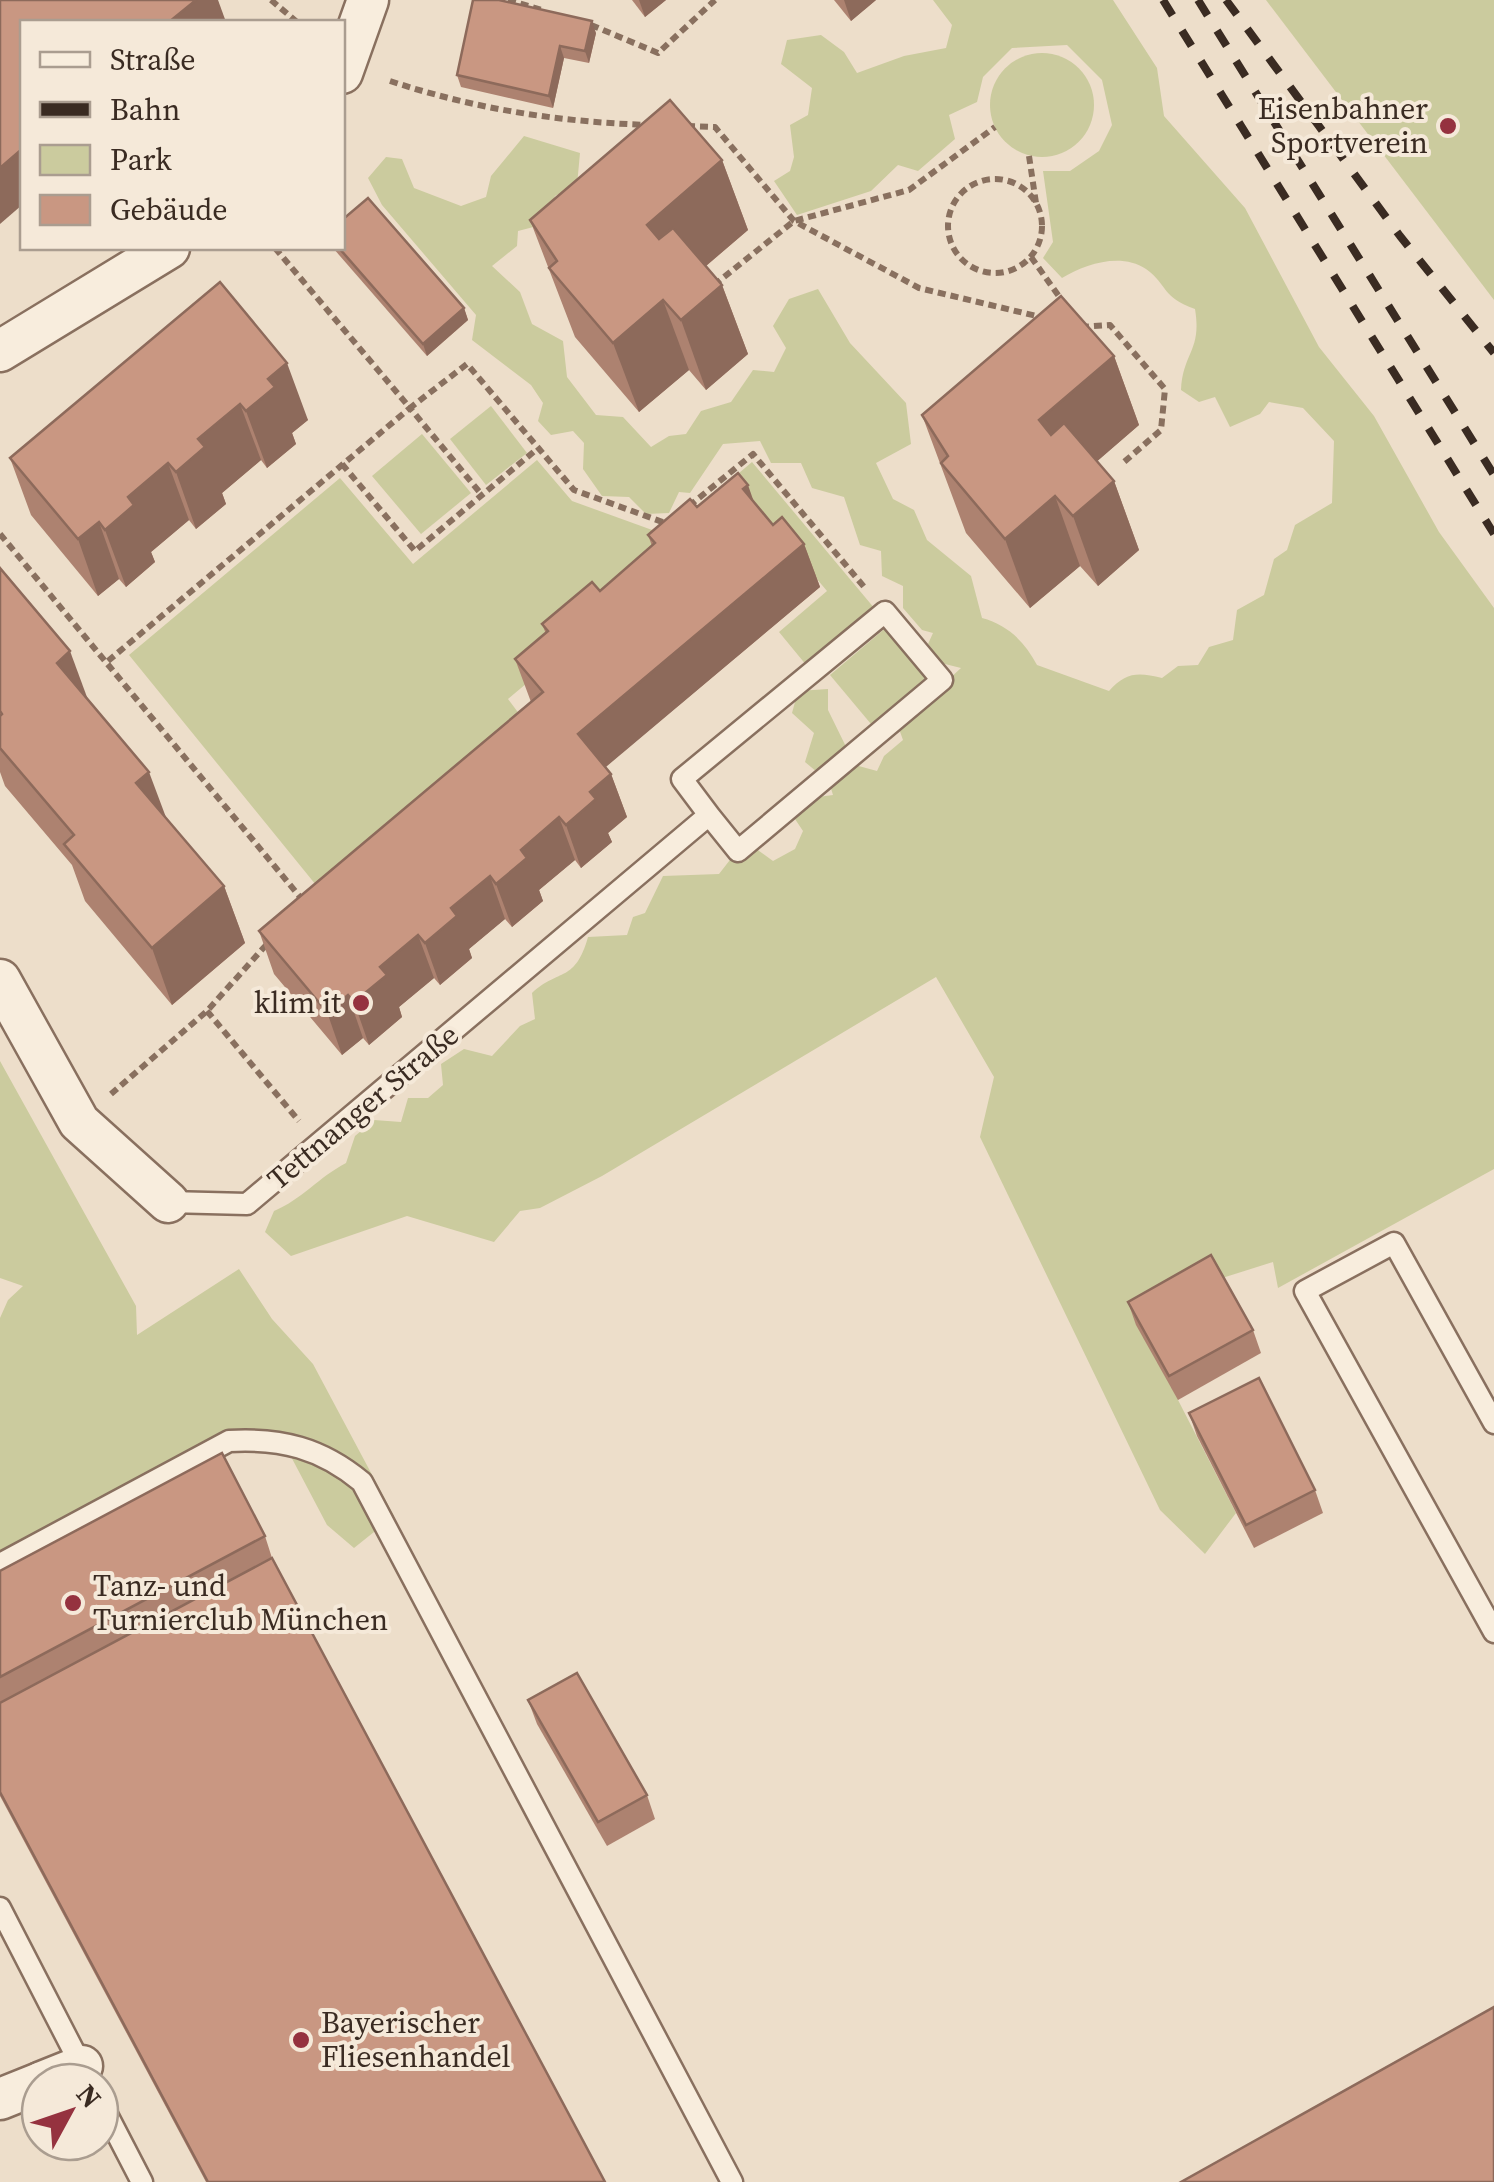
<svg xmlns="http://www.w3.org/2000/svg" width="1494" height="2182" viewBox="0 0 1494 2182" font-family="'Source Serif 4',serif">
	<rect width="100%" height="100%" fill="#eddeca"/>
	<!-- green -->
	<g fill="#cbcb9e">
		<path d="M933,0H1113L1157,68L1164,116L1245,208L1319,347L1374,416L1439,532L1494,608V1169L1278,1288L1273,1262L1219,1279L1178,1400L1236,1513L1205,1554L1160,1510L980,1137L994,1077L936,977L602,1176L540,1208L520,1211L494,1242L407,1216L291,1256L265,1232L274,1211C301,1200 319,1177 346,1163L355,1136L374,1120L401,1122L408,1098H428L443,1085L441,1064L464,1049L492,1056L520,1026L535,1019L532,993C559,968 575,983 588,937L627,935L633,917L645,913L663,876L719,874L733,856L755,848L773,861L795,849L803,831L793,816L810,798L833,795L829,782L805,762L814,733L792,713L798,691L828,689V710L855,765L877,771L884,756L903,740L898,726L961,668L941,663L928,644L933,633L922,630L903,608V586L882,576L881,551L860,545L844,497L812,488L801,463H771L760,441L723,444L690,493L679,492L669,513L646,514L629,497L602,496L583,469L584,443L573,431L551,435L538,421L543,403L531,385L472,340L476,315L382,205L368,178L386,157L402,159L414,188L461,206L486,197L491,176L524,136L580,153L577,185L555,196L545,224L518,231L517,246L492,266L520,292L532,324L563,341L567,377L596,415L623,417L651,447L669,436L686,434L701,411L731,402L753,370L774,372L786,348L773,326L789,299L818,289L850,343L906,403L911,444L876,463L893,499L914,510L927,540L971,576L982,618C1008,625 1025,642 1037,665L1109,691C1126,672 1138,672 1162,678L1178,666L1198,665L1209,647L1233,640L1237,610L1264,595L1274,559L1287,550L1295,525L1332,503L1334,441L1303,408L1269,402L1260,414L1230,427L1215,397L1199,402L1181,390C1183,352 1202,351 1195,309C1161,297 1169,286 1146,269C1121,252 1085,264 1062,278L1043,258L1053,242L1043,171H1070L1099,151L1112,125L1102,80L1067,45L1012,48L983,77L977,102L949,115L955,139L918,171L898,165L871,191L797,215L774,181L790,171L794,157L790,125L808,115L812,88L781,64L787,40L821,35L844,52L857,73L904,56L946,48L952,25Z"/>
		<polygon points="1266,0 1494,0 1494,300"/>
		<circle cx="1042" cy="105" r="52"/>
		<polygon points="491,406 527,453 486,485 450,439"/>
		<polygon points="422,434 471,493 421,534 372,476"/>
		<polygon points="537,460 572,501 666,535 752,462 875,609 807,666 779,632 827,591 748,497 508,699 523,719 320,890 129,655 340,478 413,564"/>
		<polygon points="888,626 929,675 871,724 830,675"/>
		<polygon points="0,1061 136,1306 137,1335 239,1269 272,1319 313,1364 394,1516 354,1548 327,1525 287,1449 224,1430 0,1559 0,1318 8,1300 23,1286 0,1278"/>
	</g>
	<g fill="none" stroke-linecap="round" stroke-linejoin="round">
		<!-- lane casing -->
		<g stroke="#89705f" stroke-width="25">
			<g id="lane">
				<polyline points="168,1202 247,1204 709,815 682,779 885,612 942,680 738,851 709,815"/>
				<polyline points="1494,1423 1394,1243 1305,1291 1494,1632"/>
				<path d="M0,1564L229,1441C281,1438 321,1448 362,1482L732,2182"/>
				<polyline points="0,1908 84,2071"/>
				<polyline points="100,2101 142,2182"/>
			</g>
		</g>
		<!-- street casing -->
		<g stroke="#89705f" stroke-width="45">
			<g id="street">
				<polyline points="342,73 368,0"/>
				<polyline points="0,351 169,248"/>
				<polyline points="0,980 79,1122 168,1202"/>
				<polyline points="42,2082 82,2066"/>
				<polyline points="0,2099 40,2083"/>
			</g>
		</g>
		<!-- path -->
		<g stroke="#89705f" stroke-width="6" stroke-dasharray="8 5" stroke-linecap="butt">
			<polyline points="271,0 297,22"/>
			<polyline points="508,0 545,11"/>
			<polyline points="591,25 658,53 715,0"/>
			<path d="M390,81C475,109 559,122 649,125"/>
			<polyline points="687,126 715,127 794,221 919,288 1045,318"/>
			<polyline points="1029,156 1036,203"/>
			<circle cx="995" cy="226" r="47"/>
			<polyline points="275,248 410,408 467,364 574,490 668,524"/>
			<polyline points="1031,257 1063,302"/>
			<polyline points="714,285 794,221 909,190 995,127"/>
			<polyline points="1081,327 1110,325 1165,389 1161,430 1124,462"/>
			<polyline points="342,464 415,551 537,449"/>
			<polyline points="689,506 753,454 865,588"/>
			<polyline points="0,534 305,903"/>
			<polyline points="108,661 410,408 482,495"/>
			<polyline points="207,1011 299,1121"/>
			<polyline points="111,1094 207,1011 267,944"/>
		</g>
		<!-- lane -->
		<use href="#lane" stroke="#f8eddd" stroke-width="20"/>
		<!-- street -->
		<use href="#street" stroke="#f8eddd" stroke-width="40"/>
		<!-- rail -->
		<g stroke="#3a2b22" stroke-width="8" stroke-dasharray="18 18" stroke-linecap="butt">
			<polyline points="1163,0 1494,534"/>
			<polyline points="1198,0 1494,475"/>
			<polyline points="1226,0 1400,236 1494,353"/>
		</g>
	</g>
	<!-- wall -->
	<g fill="#ad8270">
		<polygon points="632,0 666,0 645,17"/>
		<polygon points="834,0 876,0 851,21"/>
		<polygon points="596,33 589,63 564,58 553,108 461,87 457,75"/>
		<polygon points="722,160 748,230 706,266 722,285 748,354 706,390 689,370 639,412 575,337 530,220"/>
		<polygon points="333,248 342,248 464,308 468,320 427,356"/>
		<polygon points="220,282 308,420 292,433 296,444 267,468 261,460 222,493 226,504 196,529 189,520 151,552 155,562 126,587 119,579 98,596 31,515 10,458"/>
		<polygon points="1114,356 1139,425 1097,461 1114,481 1139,550 1098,586 1080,566 1030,608 966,533 922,415"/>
		<polygon points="754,502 773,525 804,544 820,587 605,767 611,774 627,817 608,833 612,842 581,868 575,860 539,890 543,901 512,927 505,919 469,949 472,958 440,985 434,978 399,1007 402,1017 369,1045 363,1038 342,1055 274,974 259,931 531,702 515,659 546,634 542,624 600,591 652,546 648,535 697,507"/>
		<polygon points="0,568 166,818 224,886 245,943 172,1005 85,901 72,865 5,786 0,772"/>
		<polygon points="1128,1302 1253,1330 1261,1353 1178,1400 1136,1325"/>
		<polygon points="1189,1413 1315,1490 1323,1513 1254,1548 1197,1436"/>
		<polygon points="265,1536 272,1558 605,2182 206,2182 0,1796 0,1571"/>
		<polygon points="528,1700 647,1795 655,1819 607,1846 537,1724"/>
	</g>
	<!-- shaded-wall -->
	<g fill="#8d6a5b">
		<polygon points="196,0 218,0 226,22 169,22"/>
		<polygon points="639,0 666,0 645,17"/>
		<polygon points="844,0 876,0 851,21"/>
		<polygon points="592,21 596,33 589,63 585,51"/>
		<polygon points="560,46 564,58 553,108 549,96"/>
		<polygon points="22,149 22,205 0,224 0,168"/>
		<polygon points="722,160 748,230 673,294 647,225"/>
		<polygon points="722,285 748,354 706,390 681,320"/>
		<polygon points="663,300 689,370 639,412 613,343"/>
		<polygon points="464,308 468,320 427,356 423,344"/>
		<polygon points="1114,356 1139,425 1064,490 1039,420"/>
		<polygon points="287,363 308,420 292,433 296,444 267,468 246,411 268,379"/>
		<polygon points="240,404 261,460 222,493 226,504 196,529 176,472 198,439"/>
		<polygon points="168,463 189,520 151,552 155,562 126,587 105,530 128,497"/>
		<polygon points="1114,481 1139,550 1098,586 1073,516"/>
		<polygon points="748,485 763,528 743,489"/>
		<polygon points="1055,496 1080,566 1030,608 1005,539"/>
		<polygon points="99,522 119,579 98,596 78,539"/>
		<polygon points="804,544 820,587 594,777 578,734"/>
		<polygon points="70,651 91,708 57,663"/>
		<polygon points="149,772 170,828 136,783"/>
		<polygon points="611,774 627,817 608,833 612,842 581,868 566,825 590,792"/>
		<polygon points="559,817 575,860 539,890 543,901 512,927 496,884 521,850"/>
		<polygon points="490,876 505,919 469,949 472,958 440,985 425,943 451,908"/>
		<polygon points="224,886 245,943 172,1005 152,948"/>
		<polygon points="418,935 434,978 399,1007 402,1017 369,1045 354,1002 380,967"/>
		<polygon points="348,995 363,1038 342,1055 327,1012"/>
	</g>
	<!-- building -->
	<g fill="#c99782" stroke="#8d6a5b" stroke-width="2.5">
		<polygon points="0,0 196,0 169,22 22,22 22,149 0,168"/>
		<polygon points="473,0 499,0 592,21 585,51 560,46 549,96 457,75"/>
		<polygon points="670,100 722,160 647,225 659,239 673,228 722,285 681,320 663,300 613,343 549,268 557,261 530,220"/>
		<polygon points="368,198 464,308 423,344 339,248 342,248 342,220"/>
		<polygon points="220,282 287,363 268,379 275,387 246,411 240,404 198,439 205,447 176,472 168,463 128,497 134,505 105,530 99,522 78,539 10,458"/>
		<polygon points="1061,296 1114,356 1039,420 1051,435 1064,423 1114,481 1073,516 1055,496 1005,539 941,463 948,456 922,415"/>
		<polygon points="738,473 748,485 743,489 773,525 782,517 804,544 578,734 611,774 590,792 596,799 566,825 559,817 521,850 527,858 496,884 490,876 451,908 457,916 425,943 418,935 380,967 387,975 354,1002 348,995 327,1012 259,931 543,692 515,659 548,631 542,624 592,582 600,591 655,543 648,535 690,499 697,507"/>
		<polygon points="0,568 70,651 57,663 149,772 136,783 224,886 152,948 64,844 74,835 0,748 0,716 2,714 0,711"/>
		<polygon points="1211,1255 1253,1330 1169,1376 1128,1302"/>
		<polygon points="1259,1378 1315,1490 1246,1525 1189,1413"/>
		<polygon points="222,1453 265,1536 0,1677 0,1571"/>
		<polygon points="272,1558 605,2182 208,2182 0,1792 0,1703"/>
		<polygon points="577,1673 647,1795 598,1822 528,1700"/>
		<polygon points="1494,2007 1494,2182 1181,2182"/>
	</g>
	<!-- markers -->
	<g fill="#95323f" stroke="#f5e9d9" stroke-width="4">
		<circle cx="1448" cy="126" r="10"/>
		<circle cx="361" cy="1003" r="10"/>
		<circle cx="73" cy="1603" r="10"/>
		<circle cx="301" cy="2040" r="10"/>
	</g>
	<g text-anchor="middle" stroke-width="8" stroke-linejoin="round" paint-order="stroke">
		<!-- poi labels -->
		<g font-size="30" fill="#3a2b22" stroke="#f5e9d9" text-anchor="end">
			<text x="1428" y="119">Eisenbahner<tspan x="1428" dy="34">Sportverein</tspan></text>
			<text x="341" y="1013">klim it</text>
			<text x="93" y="1596" text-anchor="start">Tanz- und<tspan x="93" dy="34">Turnierclub München</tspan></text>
			<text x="321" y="2033" text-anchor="start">Bayerischer<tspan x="321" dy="34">Fliesenhandel</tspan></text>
		</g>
		<!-- street labels -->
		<g font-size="30" fill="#3a2b22" stroke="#f5e9d9">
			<text transform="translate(363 1107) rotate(-40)" y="10">Tettnanger Straße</text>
		</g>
	</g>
	<!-- legend -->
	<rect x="20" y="20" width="325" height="230" fill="#f5e9d9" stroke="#aa9d90" stroke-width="2.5"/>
	<rect x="40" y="52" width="50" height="15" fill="#f8eddd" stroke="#aa9d90" stroke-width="2.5"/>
	<text x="110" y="70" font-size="30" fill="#3a2b22">Straße</text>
	<rect x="40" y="102" width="50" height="15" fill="#3a2b22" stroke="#aa9d90" stroke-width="2.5"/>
	<text x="110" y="120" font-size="30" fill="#3a2b22">Bahn</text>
	<rect x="40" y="145" width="50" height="30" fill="#cbcb9e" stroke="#aa9d90" stroke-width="2.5"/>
	<text x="110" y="170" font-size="30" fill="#3a2b22">Park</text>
	<rect x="40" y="195" width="50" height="30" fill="#c99782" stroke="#aa9d90" stroke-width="2.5"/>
	<text x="110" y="220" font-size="30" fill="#3a2b22">Gebäude</text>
	<!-- north arrow -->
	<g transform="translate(70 2112) rotate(50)"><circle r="48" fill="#f5e9d9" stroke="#aa9d90" stroke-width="2.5"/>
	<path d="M0-8L18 38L0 25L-18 38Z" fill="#95323f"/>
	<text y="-15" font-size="28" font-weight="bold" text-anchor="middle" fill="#3a2b22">N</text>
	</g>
</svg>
